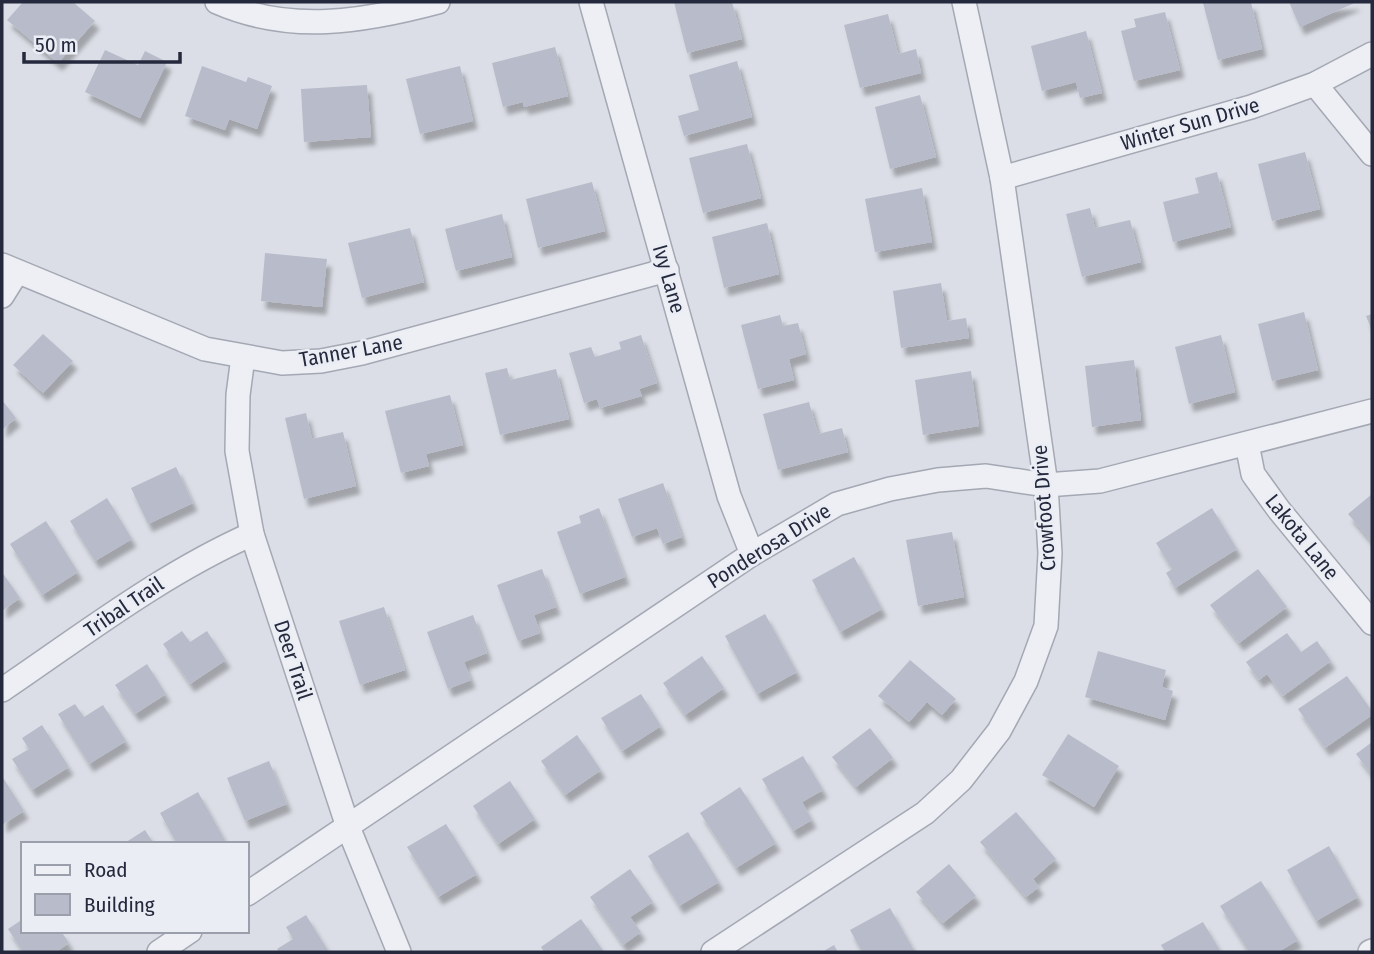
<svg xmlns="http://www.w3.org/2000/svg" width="1374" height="954" viewBox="0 0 1374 954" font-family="'Fira Sans Condensed',sans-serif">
	<defs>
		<filter id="shadow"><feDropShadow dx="4.5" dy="8" stdDeviation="2" flood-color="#0004"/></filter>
	</defs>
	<rect width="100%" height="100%" fill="#dbdee6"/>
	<!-- building -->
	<g fill="#b8bcca" filter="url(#shadow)">
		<polygon points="23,2 73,2 95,21 58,63 7,20"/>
		<polygon points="674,2 732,2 742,39 687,53"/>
		<polygon points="1210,2 1251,2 1262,49 1218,60 1203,3"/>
		<polygon points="1289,2 1357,2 1300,27"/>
		<polygon points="1165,12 1180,70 1134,81 1121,31 1136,27 1134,19"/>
		<polygon points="888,14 898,54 916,49 921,73 860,88 844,25"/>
		<polygon points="1086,31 1102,93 1080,98 1076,82 1042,91 1031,46"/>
		<polygon points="555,47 568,96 524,107 523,102 503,107 492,63"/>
		<polygon points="105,50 138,65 145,51 167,62 140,118 85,92"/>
		<polygon points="737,61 752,117 684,136 678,116 699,110 689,75"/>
		<polygon points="202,66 246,82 248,77 272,86 257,129 229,119 225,130 185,116"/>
		<polygon points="460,66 473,121 420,134 406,79"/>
		<polygon points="367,85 371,137 304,142 301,89"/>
		<polygon points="920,95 936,157 890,169 875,107"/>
		<polygon points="747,144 761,198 703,213 689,158"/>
		<polygon points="1305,152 1320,209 1272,221 1258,164"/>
		<polygon points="1217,172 1231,227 1173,242 1163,202 1199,193 1195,178"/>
		<polygon points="592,182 605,231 538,248 526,199"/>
		<polygon points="922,188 932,242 875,252 865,199"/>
		<polygon points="1090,208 1095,228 1130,220 1141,262 1082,277 1066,214"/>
		<polygon points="502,214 512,257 456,271 445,229"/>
		<polygon points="767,223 779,274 724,288 712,237"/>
		<polygon points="410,228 424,282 362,298 348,243"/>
		<polygon points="265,253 327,259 322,307 261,301"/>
		<polygon points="941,283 947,321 966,318 969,338 901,348 893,291"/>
		<polygon points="1304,312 1318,370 1272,381 1258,324"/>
		<polygon points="1372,314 1372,331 1366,316"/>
		<polygon points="780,315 783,326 798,323 806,354 789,359 794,380 758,389 741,325"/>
		<polygon points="43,334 73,361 43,393 13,365"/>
		<polygon points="641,335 657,383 639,389 642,396 600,408 597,399 584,403 569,353 591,347 595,357 621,349 619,342"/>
		<polygon points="1221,335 1235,392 1189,404 1175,347"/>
		<polygon points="1134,360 1141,420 1092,427 1085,366"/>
		<polygon points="507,368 510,380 556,369 569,419 500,435 485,373"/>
		<polygon points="971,371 979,426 923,435 915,380"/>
		<polygon points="450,395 463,445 426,454 429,466 401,473 385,411"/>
		<polygon points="2,400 16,418 2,430"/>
		<polygon points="809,402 818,434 842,428 848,452 778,470 763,414"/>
		<polygon points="306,413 312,439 343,432 356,486 304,499 285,418"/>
		<polygon points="176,467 193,503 148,524 131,488"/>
		<polygon points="663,483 682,537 663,544 657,528 632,537 618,499"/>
		<polygon points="1372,494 1372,542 1348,514"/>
		<polygon points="107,498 132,539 95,561 70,521"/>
		<polygon points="599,508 625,577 580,594 557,532 581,523 579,516"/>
		<polygon points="1212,508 1237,549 1175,588 1166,573 1172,569 1156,543"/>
		<polygon points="46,521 78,572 42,595 10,544"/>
		<polygon points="952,532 964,597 918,606 906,540"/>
		<polygon points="854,557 882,609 840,632 812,580"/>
		<polygon points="542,569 556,607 534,615 540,633 518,641 497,585"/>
		<polygon points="1258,569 1287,607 1239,643 1210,605"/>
		<polygon points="2,572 20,598 2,611"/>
		<polygon points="384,607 405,670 360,685 339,621"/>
		<polygon points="765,614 797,672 757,694 725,636"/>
		<polygon points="473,615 487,653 464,662 471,680 448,689 427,632"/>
		<polygon points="182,631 190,642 207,631 226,660 190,684 163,644"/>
		<polygon points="1287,633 1301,652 1317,641 1331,661 1283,696 1267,674 1259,680 1246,662"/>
		<polygon points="1098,651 1166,670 1162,687 1173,691 1165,720 1085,697"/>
		<polygon points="702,656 724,688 685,715 663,683"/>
		<polygon points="910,660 956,699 942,715 927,702 909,722 878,696"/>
		<polygon points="147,664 166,694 135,714 115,685"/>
		<polygon points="1347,676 1372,711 1372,715 1325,748 1298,709"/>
		<polygon points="641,694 661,726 622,751 601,718"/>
		<polygon points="75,704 84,717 103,705 126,741 89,764 58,714"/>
		<polygon points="42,725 69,767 32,790 12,759 29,749 22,738"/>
		<polygon points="870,728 893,758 856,787 832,757"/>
		<polygon points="1068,734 1119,766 1094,807 1042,775"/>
		<polygon points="577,735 601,770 565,795 541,761"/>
		<polygon points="1372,742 1372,775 1356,754"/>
		<polygon points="803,756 823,790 802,802 812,820 793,831 762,779"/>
		<polygon points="269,761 287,804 245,821 227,778"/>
		<polygon points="2,776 24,811 2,825"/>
		<polygon points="510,781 535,819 498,844 473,806"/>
		<polygon points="740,787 776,843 736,868 700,813"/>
		<polygon points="198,792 227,844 204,844 202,841 197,844 177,844 160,813"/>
		<polygon points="1016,812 1056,859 1033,879 1039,887 1026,897 980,842"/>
		<polygon points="446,824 477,874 438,897 407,847"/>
		<polygon points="145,830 154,844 123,844"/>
		<polygon points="688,832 719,882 679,906 648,856"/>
		<polygon points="1329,846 1358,897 1316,921 1287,870"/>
		<polygon points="949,864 976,896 943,923 916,892"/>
		<polygon points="630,869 653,902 630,917 641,932 623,945 590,897"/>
		<polygon points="1261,881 1298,940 1278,952 1249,952 1220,906"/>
		<polygon points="890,908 915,952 862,952 850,930"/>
		<polygon points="306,915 329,952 279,952 277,949 293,939 286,927"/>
		<polygon points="23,919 23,931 61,931 69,943 56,952 23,952 8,929"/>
		<polygon points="581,919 604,952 544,952 541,947"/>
		<polygon points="1203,922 1221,952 1165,952 1161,945"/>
		<polygon points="834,945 838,952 822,952"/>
	</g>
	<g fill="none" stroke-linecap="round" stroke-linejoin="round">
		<!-- minor casing -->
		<g stroke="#a4a8b3" stroke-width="26">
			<g id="minor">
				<path d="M217,2C290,34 363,22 438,2"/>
				<polyline points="591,2 729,496 752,554"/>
				<polyline points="1315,84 1372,154"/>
				<polyline points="1002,178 1251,107 1315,84 1372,54"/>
				<polyline points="2,265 205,349 282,363 321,361 362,353 667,270"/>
				<polyline points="2,296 17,272"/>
				<polyline points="243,357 238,395 237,451 252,534 348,827 399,952"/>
				<polyline points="1247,444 1253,474 1279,510 1372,623"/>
				<path d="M2,690C83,635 162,574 252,534"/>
				<polyline points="247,894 752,554 837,504 890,489 938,480 986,476 1046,485 1100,481 1372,411"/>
				<polyline points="159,952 190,931"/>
				<polyline points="713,952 925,813 961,780 999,731 1026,681 1046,626 1050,553 1046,485 1002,178 964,2"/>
				<polyline points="1370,952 1372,951"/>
			</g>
		</g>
		<!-- minor -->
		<use href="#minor" stroke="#edeff5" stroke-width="23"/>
	</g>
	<g text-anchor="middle" stroke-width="5" stroke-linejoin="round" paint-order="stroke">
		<!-- street labels -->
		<g font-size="21" fill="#24293d" stroke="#eaedf4">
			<text transform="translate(1190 124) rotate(-16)" y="7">Winter Sun Drive</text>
			<text transform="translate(669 279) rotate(74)" y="7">Ivy Lane</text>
			<text transform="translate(351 351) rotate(-10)" y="7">Tanner Lane</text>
			<text transform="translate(1044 508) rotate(-94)" y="7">Crowfoot Drive</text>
			<text transform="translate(1302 537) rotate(51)" y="7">Lakota Lane</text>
			<text transform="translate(769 546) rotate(-32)" y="7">Ponderosa Drive</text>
			<text transform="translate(124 607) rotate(-34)" y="7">Tribal Trail</text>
			<text transform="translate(293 660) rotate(72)" y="7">Deer Trail</text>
		</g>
	</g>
	<!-- border -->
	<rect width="1374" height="954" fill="none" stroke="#24293d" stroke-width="7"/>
	<!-- legend -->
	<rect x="21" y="842" width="228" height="91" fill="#eaedf4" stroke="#9b9fab" stroke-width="2"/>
	<rect x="35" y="865" width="35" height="10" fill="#edeff5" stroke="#9b9fab" stroke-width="2"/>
	<text x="84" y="877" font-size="21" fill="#24293d">Road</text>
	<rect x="35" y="894" width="35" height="21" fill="#b8bcca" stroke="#9b9fab" stroke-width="2"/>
	<text x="84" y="912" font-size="21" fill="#24293d">Building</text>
	<!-- scale -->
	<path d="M24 52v10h156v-10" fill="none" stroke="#24293d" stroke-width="3.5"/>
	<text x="35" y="52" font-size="21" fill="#24293d" stroke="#eaedf4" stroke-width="5" paint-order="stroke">50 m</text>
</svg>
